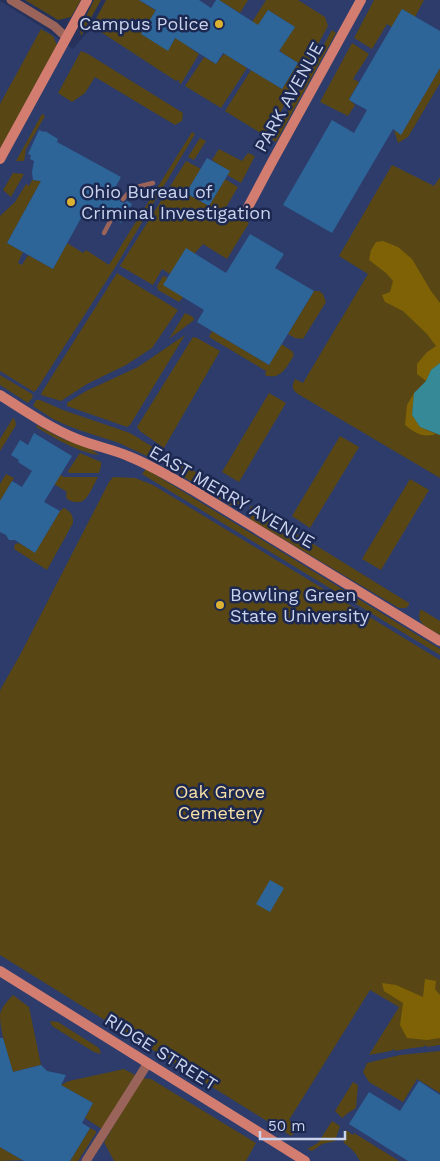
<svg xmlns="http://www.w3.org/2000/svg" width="440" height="1161" viewBox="0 0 440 1161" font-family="'Work Sans',sans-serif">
	<rect width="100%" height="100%" fill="#26325b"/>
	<!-- built -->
	<polygon fill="#2d3c6b" points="106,0 440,0 440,1161 0,1161 0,1 42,27 73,49 91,28"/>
	<!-- green -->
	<g fill="#584614">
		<polygon points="25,0 81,0 71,17 58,20"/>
		<polygon points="94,0 101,0 81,36 80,29"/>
		<polygon points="106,0 139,0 155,10 155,12 141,34 168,50 182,28 194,35 187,46 199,54 181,84 179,83 179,80 178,80 176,81 101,32 91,28"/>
		<polygon points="219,0 248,0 240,13"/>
		<polygon points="266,0 298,0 325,17 328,26 267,137 225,111 251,70 282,89 298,63 281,52 280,49 295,27 268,10 253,33 247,30"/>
		<polygon points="374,0 424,0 415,17 402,9 392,27 387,24 372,49 354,38"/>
		<polygon points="41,29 53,36 57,45 0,149 0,104"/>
		<polygon points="332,30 336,33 276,142 272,140"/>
		<polygon points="352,43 369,54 353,79 359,82 349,99 355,105 348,116 320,102"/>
		<polygon points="81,51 88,54 183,113 182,121 175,125 95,77 85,93 72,102 58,93"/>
		<polygon points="225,54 247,68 221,108 185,86 204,57 216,64 223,55"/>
		<polygon points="440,68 440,83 408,137 398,143 394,130 401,134"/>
		<polygon points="42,114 45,116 26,149 24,161 16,161"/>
		<polygon points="192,132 195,134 114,269 37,389 34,392 0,371 0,216 15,202 26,184 29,186 32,180 41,181 7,243 23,252 18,263 22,265 28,255 53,269 67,243 83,253 86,250 109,265"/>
		<polygon points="200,138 206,141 194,160 188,157"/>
		<polygon points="219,149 242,161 248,153 255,156 241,183 227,175 229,171 212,160"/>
		<polygon points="186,161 201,169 186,193 209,206 225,179 238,187 225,209 249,223 227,259 203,244 194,254 170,274 162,269 153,285 120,266"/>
		<path d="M392,165L434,186L440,177V478L298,394C291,389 292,386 295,379L303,383L368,274L339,256Z"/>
		<polygon points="13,173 24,174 11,197 3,190"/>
		<polygon points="117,273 178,310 152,348 126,365 87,384 61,401 41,395 42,392"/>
		<polygon points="163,276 168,278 183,297 179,302 158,290 157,286"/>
		<polygon points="314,291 319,291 323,294 326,302 303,339 295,338 288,334"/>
		<polygon points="185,313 193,317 194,320 169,339"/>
		<path d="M212,331L269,365L281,344L292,351L294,355C287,367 280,381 265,375L266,371L209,337Z"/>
		<polygon points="185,335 130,425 127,427 67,406 67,403 86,391 138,367"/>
		<polygon points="193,337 197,338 220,351 164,448 140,431 137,427"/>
		<polygon points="0,375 32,394 33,397 28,403 0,385"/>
		<polygon points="269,393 286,403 239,482 222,472"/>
		<polygon points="36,400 40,400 63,410 130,433 156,449 151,458 119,443 82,431 66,425 53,419 33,406"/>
		<polygon points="13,418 15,420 16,425 0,451 0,439"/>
		<path d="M37,425L61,438L91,449L99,455C78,452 54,438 36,427Z"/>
		<polygon points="340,436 359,447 310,528 292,516"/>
		<polygon points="80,453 101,462 101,466 99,473 69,473 68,471"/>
		<polygon points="183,464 241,500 241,502 237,506 231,506 182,476 179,471 180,466"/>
		<polygon points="146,469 440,649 440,655 142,474"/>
		<polygon points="6,474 14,478 0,501 0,484"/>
		<path d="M60,475L64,477H98C90,491 86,510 67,499L66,495L67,492L54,484Z"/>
		<polygon points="113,477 135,478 153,485 440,660 440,1045 427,1047 426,1045 423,1047 412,1048 395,1051 394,1049 391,1051 369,1055 399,1007 370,990 289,1120 297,1125 297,1130 291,1136 0,955 0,690 20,655 109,482"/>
		<polygon points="410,479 429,490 381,570 362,559"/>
		<polygon points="252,506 409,603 409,605 406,608 399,608 251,520 249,514 250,507"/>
		<path d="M64,508C71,512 73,515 73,523L47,570L14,549L15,544L19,543L35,552L60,511Z"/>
		<path d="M420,610H422L440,621V635C429,628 416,625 420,610Z"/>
		<path d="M13,995L29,1007L41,1065L13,1072C8,1056 0,1032 0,1015C1,1008 8,1000 13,995Z"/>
		<polygon points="50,1021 58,1022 99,1048 101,1054 94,1052 52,1026"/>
		<polygon points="440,1051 440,1093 417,1079 403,1102 369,1082 363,1072 367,1063 400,1055"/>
		<polygon points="124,1069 135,1075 102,1129 85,1118 93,1103 61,1085 69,1081"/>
		<polygon points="142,1078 151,1079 256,1143 246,1161 114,1161 104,1142"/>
		<polygon points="353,1082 358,1085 356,1108 348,1113 342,1118 335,1111"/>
		<polygon points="332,1121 340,1126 335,1141 322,1144 312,1151 307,1149 318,1143"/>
		<polygon points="90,1128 96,1131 96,1133 78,1161 70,1161"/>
		<path d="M346,1130L353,1135L354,1133L399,1161H360C356,1153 351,1148 344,1143L343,1139Z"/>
		<polygon points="0,1147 22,1160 0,1161"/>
	</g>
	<!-- forest -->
	<g fill="#7e6205">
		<polygon points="383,241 398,247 412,259 431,291 440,303 440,363 431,370 426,381 417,374 417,364 427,352 436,346 427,334 403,311 385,302 382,295 390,292 393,281 386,273 369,260 371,250 376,242"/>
		<path d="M414,393L412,415L420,427L436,434C423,438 415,433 405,425L407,405Z"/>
		<polygon points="425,979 436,981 435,989 440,995 440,1038 427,1040 407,1038 400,1025 403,1003 384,991 382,983 396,985 423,997"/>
	</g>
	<!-- water -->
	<polygon fill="#368a97" points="440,363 440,435 420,427 412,415 414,393 426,381 431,370"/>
	<!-- building -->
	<g fill="#2d6599">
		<polygon points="139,0 199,0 211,8 216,0 219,0 258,25 268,10 295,27 279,51 298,63 282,89 223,53 216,64 175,38 168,51 141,34 156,10"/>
		<polygon points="402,9 440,31 440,68 401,135 393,129 332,233 283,205 332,120 354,133 367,110 349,100"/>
		<polygon points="39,130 44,132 45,131 58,139 57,142 121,177 112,193 120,197 119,200 121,202 124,203 127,201 132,204 121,223 116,220 116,216 113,214 109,216 101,211 99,216 86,209 53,269 7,243 41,181 33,180 32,172 34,161 30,159 31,155 28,154"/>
		<polygon points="207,158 230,171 209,206 186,193"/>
		<polygon points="250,234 284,254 275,268 314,291 269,365 197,322 204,310 163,285 186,248 226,273"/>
		<polygon points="34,433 72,456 44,502 60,511 35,553 15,540 9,540 6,535 0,532 0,501 12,481 22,487 32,471 18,462 19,460 11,455 20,440 28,445"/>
		<polygon points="270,880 284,888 270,912 256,904"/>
		<polygon points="0,1038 3,1038 13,1072 41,1065 47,1071 66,1075 61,1085 93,1103 82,1123 90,1128 70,1161 24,1161 0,1147"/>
		<polygon points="419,1081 440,1095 440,1161 408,1161 349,1124 369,1092 400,1111"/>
	</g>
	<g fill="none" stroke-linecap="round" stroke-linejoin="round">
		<!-- lane -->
		<g stroke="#9b645b" stroke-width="4.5">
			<polyline points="123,199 133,188 153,183"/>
			<polyline points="104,233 112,218"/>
		</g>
		<!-- street -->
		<g stroke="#9b645b" stroke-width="9">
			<polyline points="11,0 54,26 66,37"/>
			<polyline points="86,1161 148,1063"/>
		</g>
		<!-- secondary -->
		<g stroke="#d37c70" stroke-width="10">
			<polyline points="0,159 87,0"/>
			<polyline points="246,211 272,162 361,0"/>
			<path d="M0,395C25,411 50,428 77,439C94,446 112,449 128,456C151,465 172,478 193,490L440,641"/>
			<polyline points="0,971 305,1161"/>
		</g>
	</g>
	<!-- markers -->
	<g fill="#dcb233" stroke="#1c2850" stroke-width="2">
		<circle cx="219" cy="24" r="5"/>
		<circle cx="71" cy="202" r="5"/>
		<circle cx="220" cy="605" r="5"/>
	</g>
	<g text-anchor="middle" stroke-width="5" stroke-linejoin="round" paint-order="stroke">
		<!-- poi labels -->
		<g font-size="18" fill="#cad3ed" stroke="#1c2850" text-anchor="start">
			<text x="209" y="30" text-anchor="end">Campus Police</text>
			<text x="81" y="198">Ohio Bureau of<tspan x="81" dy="21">Criminal Investigation</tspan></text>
			<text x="230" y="601">Bowling Green<tspan x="230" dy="21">State University</tspan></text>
		</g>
		<!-- street labels -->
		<g font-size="18" fill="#cad3ed" stroke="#1c2850">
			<text transform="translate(289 97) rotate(-61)" y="6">PARK AVENUE</text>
			<text transform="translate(232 497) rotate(30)" y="6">EAST MERRY AVENUE</text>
			<text transform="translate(161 1052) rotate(32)" y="6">RIDGE STREET</text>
		</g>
		<!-- park labels -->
		<g font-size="18" fill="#f8e1a6" stroke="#1c2850">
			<text x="220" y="798">Oak Grove<tspan x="220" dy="21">Cemetery</tspan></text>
		</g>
	</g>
	<!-- scale -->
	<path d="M260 1131v8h85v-8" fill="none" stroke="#cad3ed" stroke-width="2.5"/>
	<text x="268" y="1131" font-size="15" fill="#cad3ed" stroke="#1c2850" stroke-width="4" paint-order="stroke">50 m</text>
</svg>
